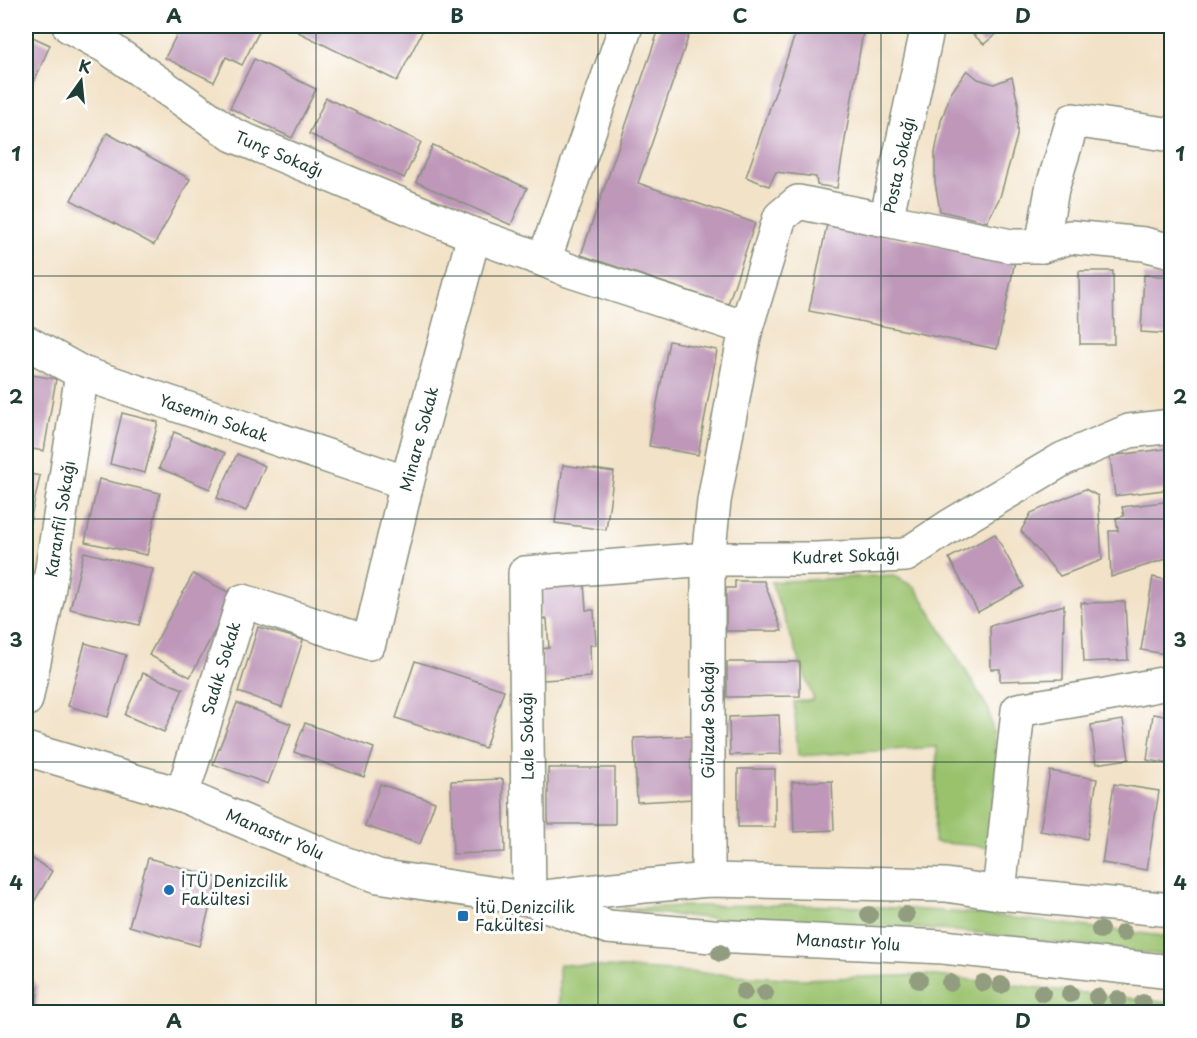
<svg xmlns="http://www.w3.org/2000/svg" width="1197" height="1038" viewBox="0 0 1197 1038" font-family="'Playpen Sans',sans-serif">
	<rect width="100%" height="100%" fill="#fff"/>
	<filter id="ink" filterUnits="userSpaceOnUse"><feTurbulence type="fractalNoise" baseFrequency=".0167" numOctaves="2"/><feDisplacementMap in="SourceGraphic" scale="12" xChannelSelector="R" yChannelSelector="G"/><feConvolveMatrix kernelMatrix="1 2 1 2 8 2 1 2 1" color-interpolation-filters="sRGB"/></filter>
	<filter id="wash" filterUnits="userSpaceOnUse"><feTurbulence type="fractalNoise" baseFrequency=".008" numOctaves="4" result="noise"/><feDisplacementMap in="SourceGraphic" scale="24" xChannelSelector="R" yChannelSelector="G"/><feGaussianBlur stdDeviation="1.35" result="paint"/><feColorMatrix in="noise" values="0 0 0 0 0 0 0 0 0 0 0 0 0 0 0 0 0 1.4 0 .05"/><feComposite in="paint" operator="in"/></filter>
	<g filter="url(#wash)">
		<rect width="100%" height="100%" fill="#f2e2c7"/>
		<!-- green -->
		<g fill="#9ac26d" stroke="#5c8050" stroke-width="1.5">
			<polygon points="893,575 916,588 989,710 998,760 988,847 934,842 937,747 798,756 794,702 814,700 771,582"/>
			<polygon points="793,905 882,907 980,914 1171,937 1171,956 981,933 883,926 794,924 681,916 622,909 686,906"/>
			<polygon points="559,964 800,979 928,975 1171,1003 1171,1012 559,1012"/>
		</g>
		<g id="blocks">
			<!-- building -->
			<g fill="#be97b9">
				<polygon points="181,26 262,26 242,65 226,57 214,82 165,58"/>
				<polygon points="301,26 425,26 397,81 298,32"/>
				<polygon points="660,26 692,26 638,183 755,223 728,304 581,255"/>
				<polygon points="798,26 864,26 837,188 817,185 816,177 776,172 769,186 746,177"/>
				<polygon points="963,26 1006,26 984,44"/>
				<polygon points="26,34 50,45 33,84 26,81"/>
				<polygon points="254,59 316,89 292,138 230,108"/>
				<polygon points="967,70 978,79 994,84 1012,77 1018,103 1017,136 1009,165 1000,197 987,222 940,211 935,182 935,153 941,121 951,93"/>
				<polygon points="326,98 421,142 404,178 309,134"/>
				<polygon points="107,133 190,179 154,245 71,200"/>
				<polygon points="433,145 527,188 511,225 416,182"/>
				<polygon points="827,224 1015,261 997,349 809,311"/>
				<polygon points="1079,271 1113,271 1114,344 1080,344"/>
				<polygon points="1144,275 1172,277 1170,334 1141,332"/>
				<polygon points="669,341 717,350 698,455 649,446"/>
				<polygon points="26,374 56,379 44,451 26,448"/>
				<polygon points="122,413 158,422 145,473 110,464"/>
				<polygon points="174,432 225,453 210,489 159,468"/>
				<polygon points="1172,448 1172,489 1115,496 1110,456"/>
				<polygon points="237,454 265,466 246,511 217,498"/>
				<polygon points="563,465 614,472 606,530 555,523"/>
				<polygon points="26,473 40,476 29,526 26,530"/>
				<polygon points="99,479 160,493 147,555 85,542"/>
				<polygon points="1085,489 1098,496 1102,560 1060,576 1021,531 1031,513"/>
				<polygon points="1172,501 1172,557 1111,577 1109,531 1118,531 1116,518 1124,516 1122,507"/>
				<polygon points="995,534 1024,587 978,612 949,558"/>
				<polygon points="84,552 153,569 139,625 70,609"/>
				<polygon points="193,574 234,595 190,677 149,655"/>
				<polygon points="1153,577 1172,581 1172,655 1141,650"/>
				<polygon points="735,581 764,581 782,631 726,631 726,588 735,588"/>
				<polygon points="584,582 586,610 594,610 596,645 590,645 591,677 543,680 541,649 549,648 547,619 541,619 539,585"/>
				<polygon points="1125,602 1128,660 1084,662 1081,603"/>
				<polygon points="1064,605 1063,679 1000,681 1000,669 991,669 990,626"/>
				<polygon points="258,627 303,640 282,707 238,692"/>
				<polygon points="85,643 126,655 108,717 68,706"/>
				<polygon points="415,661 504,690 485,748 396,718"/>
				<polygon points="727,662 800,662 800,696 727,697"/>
				<polygon points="143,673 183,689 164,732 125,715"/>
				<polygon points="237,703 291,724 268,784 213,764"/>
				<polygon points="1153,714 1172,717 1172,764 1147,760"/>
				<polygon points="779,715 781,754 730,755 729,717"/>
				<polygon points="1123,720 1129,759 1096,764 1091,725"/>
				<polygon points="305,723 374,748 364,777 294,752"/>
				<polygon points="691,736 694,799 637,802 634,738"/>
				<rect x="548" y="768" width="67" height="56"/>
				<rect x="738" y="769" width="37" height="58"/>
				<polygon points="1050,771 1097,779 1087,839 1040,831"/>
				<polygon points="503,779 505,852 453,854 451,781"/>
				<polygon points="832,781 834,830 794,832 792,782"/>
				<polygon points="380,784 435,802 420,844 365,826"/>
				<polygon points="1114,784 1159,791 1147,870 1102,863"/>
				<polygon points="26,855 52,871 26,916"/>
				<polygon points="148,858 218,878 199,946 129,926"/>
				<polygon points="26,973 38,987 37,1005 41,1012 26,1012"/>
			</g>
		</g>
	</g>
	<g filter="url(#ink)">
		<use href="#blocks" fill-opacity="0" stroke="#88907e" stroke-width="1.5"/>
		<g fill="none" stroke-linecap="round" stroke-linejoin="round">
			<!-- minor casing -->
			<g stroke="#88907e" stroke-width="36">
				<g id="minor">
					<polyline points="69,26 107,47 233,135 474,235 544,260 568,270 746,328 780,217 798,202 886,220"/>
					<polyline points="928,26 886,220 1011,246 1042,246 1070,237 1144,244 1172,251"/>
					<polyline points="1042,246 1052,189 1073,120 1172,135"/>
					<polyline points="544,260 626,26"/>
					<polyline points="26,342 82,373 407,483"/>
					<polyline points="26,700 48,594 82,373"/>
					<polyline points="182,795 243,601 369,643 407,483 474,235"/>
					<polyline points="708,880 708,559 714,501 746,328"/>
					<polyline points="999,893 1018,710 1106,695 1172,682"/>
					<polyline points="529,899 525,573 708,559 816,559 906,555 950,526 1063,459 1129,431 1172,426"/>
				</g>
			</g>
			<!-- major casing -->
			<g stroke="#88907e" stroke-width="36">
				<g id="major">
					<polyline points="26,749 182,795 328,857 378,876 529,899 608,927 712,936 943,947 1172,972"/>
					<polyline points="537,898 613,889 708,880 946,885 999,893 1172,910"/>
				</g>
			</g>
			<!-- minor -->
			<use href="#minor" stroke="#fff" stroke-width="33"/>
			<!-- major -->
			<use href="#major" stroke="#fff" stroke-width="33"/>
		</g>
		<!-- trees -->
		<g fill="#929d80">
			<circle cx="869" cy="915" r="9"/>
			<circle cx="906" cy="915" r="9"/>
			<circle cx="1100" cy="930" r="9"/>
			<circle cx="1123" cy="933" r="9"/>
			<circle cx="720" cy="953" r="9"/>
			<circle cx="919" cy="980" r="9"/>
			<circle cx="950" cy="983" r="9"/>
			<circle cx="983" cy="983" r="9"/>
			<circle cx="1001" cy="985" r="9"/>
			<circle cx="744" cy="992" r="9"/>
			<circle cx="765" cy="993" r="9"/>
			<circle cx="1042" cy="993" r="9"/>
			<circle cx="1070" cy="994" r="9"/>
			<circle cx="1097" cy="997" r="9"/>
			<circle cx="1118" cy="999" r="9"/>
			<circle cx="1143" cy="1003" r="9"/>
		</g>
	</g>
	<!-- grid -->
	<path fill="none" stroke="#1f3d34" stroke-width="1.5" stroke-opacity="0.55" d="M316,26V1012M598,26V1012M881,26V1012M26,276H1172M26,519H1172M26,762H1172"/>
	<!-- markers -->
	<g fill="#1f6fb2" stroke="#fff" stroke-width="2">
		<circle cx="169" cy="890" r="6"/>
		<rect x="457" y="910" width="12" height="12" rx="3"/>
	</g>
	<g text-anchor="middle" stroke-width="6" stroke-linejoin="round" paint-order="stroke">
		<!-- street labels -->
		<g font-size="16" fill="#1f3d34" stroke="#fff">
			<text transform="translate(279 154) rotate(23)" y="6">Tunç Sokağı</text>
			<text transform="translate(899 165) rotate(-78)" y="6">Posta Sokağı</text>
			<text transform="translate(214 418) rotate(19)" y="6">Yasemin Sokak</text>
			<text transform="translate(419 439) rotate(-75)" y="6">Minare Sokak</text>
			<text transform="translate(60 519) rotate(-81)" y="6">Karanfil Sokağı</text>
			<text transform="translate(846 556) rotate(-2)" y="6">Kudret Sokağı</text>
			<text transform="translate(221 668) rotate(-73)" y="6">Sadık Sokak</text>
			<text transform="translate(708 720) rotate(-90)" y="6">Gülzade Sokağı</text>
			<text transform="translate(527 736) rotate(-91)" y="6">Lale Sokağı</text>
			<text transform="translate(275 834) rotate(23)" y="6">Manastır Yolu</text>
			<text transform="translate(848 942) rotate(3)" y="6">Manastır Yolu</text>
		</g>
		<!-- poi labels -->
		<g font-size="16" fill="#1f3d34" stroke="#fff" text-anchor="start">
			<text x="181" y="887">İTÜ Denizcilik<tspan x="181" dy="18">Fakültesi</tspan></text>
			<text x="475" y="913">İtü Denizcilik<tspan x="475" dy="18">Fakültesi</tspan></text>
		</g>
	</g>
	<!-- margin -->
	<rect width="1197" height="1038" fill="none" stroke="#fff" stroke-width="66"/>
	<!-- north arrow -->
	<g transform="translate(81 81) rotate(15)" stroke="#ffffff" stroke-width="4.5" paint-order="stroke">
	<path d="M0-4.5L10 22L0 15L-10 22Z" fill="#1f3d34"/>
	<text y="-9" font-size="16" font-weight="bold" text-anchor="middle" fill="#1f3d34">K</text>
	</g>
	<rect x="33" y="33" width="1131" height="972" fill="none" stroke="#1f3d34" stroke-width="2"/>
	<g font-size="20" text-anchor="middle" font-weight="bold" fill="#1f3d34">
		<text x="174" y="23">A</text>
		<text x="457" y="23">B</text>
		<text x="740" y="23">C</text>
		<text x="1023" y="23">D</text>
		<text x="16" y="161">1</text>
		<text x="1180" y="161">1</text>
		<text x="16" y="404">2</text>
		<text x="1180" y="404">2</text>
		<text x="16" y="647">3</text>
		<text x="1180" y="647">3</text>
		<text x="16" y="890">4</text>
		<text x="1180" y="890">4</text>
		<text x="174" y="1028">A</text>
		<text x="457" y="1028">B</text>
		<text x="740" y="1028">C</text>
		<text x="1023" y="1028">D</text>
	</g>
</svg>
